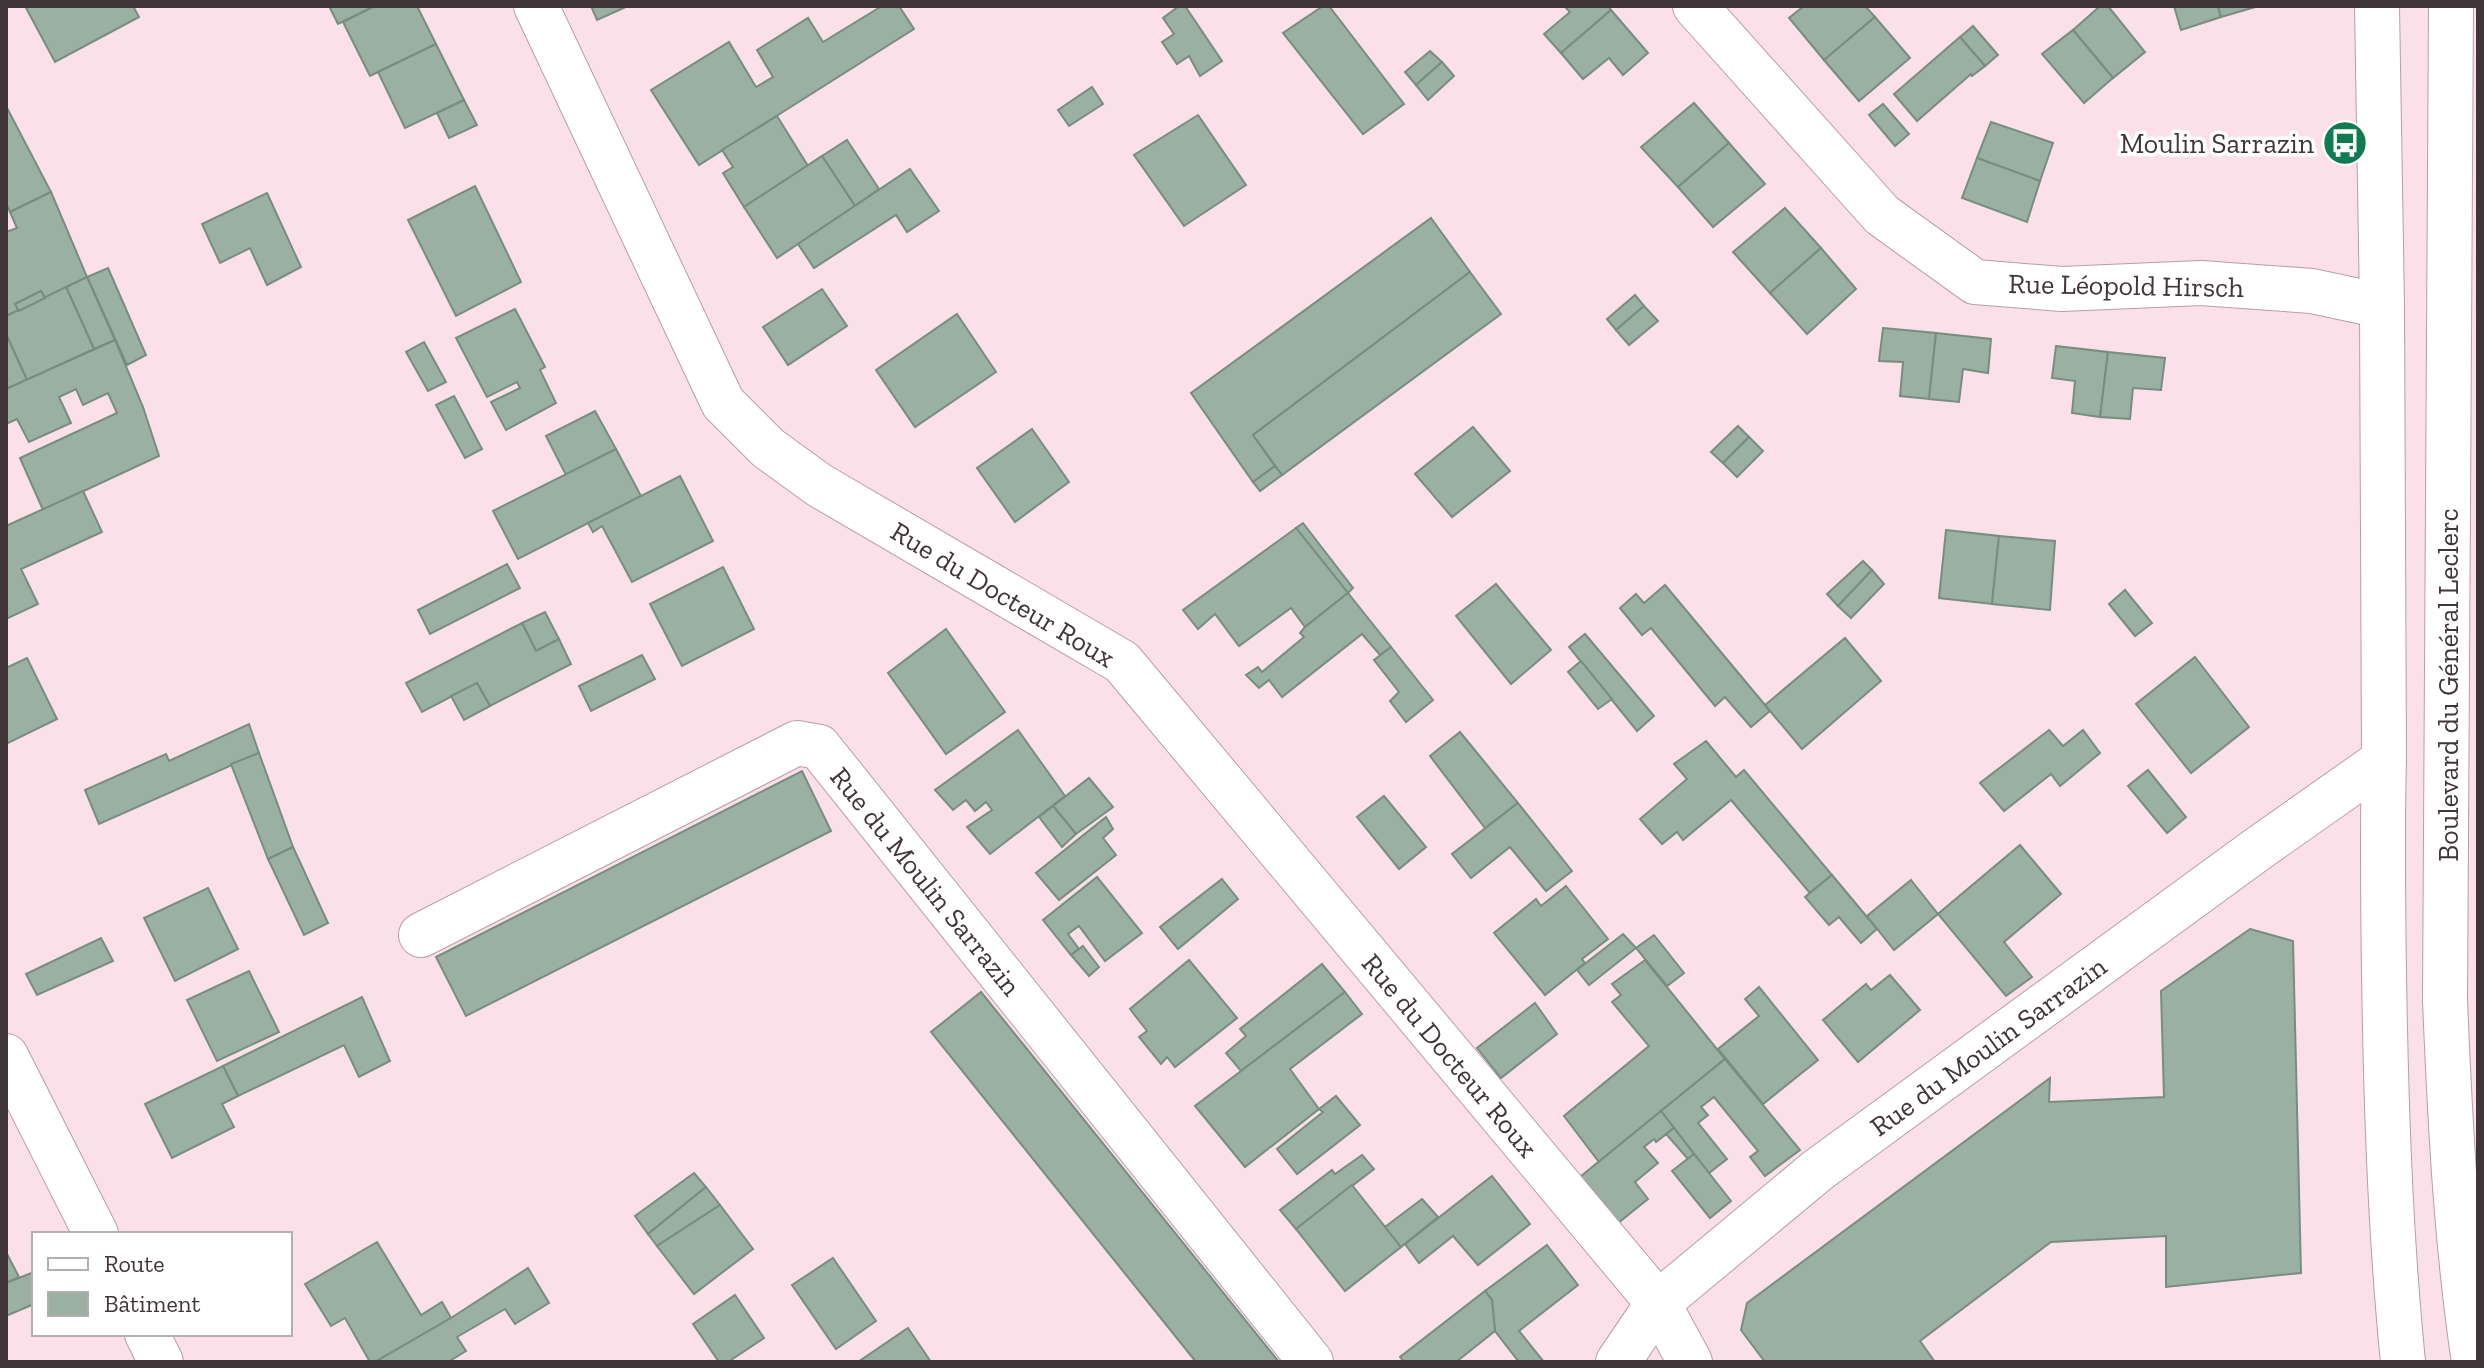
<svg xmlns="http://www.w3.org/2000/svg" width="2484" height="1368" viewBox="0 0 2484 1368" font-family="'Zilla Slab',serif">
	<rect width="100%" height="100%" fill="#fbe0e9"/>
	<!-- building -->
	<g fill="#99b0a3" stroke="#778d81" stroke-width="2">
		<polygon points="25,6 133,6 139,17 55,62"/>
		<polygon points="329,6 375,6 338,24"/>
		<polygon points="375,6 417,6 436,44 370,76 343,22"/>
		<polygon points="591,6 628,6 597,20"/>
		<polygon points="882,6 899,6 914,29 699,165 651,90 729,42 756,87 773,77 757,50 808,18 823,42"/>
		<polygon points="1179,6 1185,6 1222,61 1200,76 1189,56 1177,64 1162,42 1174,34 1163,18"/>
		<polygon points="1323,6 1329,6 1404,104 1363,134 1283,33"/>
		<polygon points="1564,6 1608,6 1611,10 1561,53 1544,34 1570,12"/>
		<polygon points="1804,6 1865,6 1875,17 1824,60 1789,18"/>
		<polygon points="2100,6 2108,6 2145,52 2113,78 2073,30"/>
		<polygon points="2174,6 2218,6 2221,17 2181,30"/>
		<polygon points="2218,6 2259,6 2221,17"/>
		<polygon points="1611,10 1648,53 1623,75 1609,58 1583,79 1561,53"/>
		<polygon points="1875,17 1910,58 1859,101 1824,60"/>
		<polygon points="1973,26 1998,55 1985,66 1960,37"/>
		<polygon points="2073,30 2113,78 2084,103 2042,54"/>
		<polygon points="1960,37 1985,66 1972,76 1971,74 1917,121 1894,94"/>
		<polygon points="436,44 464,100 405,128 378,72"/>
		<polygon points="1430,51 1442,62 1416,85 1405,72"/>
		<polygon points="1442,62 1454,76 1428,100 1416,85"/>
		<polygon points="1092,87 1103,104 1069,126 1058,110"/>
		<polygon points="464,100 477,125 449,138 437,113"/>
		<polygon points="1694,103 1729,143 1678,187 1641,147"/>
		<polygon points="1883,104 1909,134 1895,146 1869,115"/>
		<polygon points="6,106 51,192 10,212 6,203"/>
		<polygon points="1198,115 1246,185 1184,226 1134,155"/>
		<polygon points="777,116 808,166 744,207 723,173 733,167 722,150"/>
		<polygon points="1991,122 2053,143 2040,181 1977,158"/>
		<polygon points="847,140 879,189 855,206 822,156"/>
		<polygon points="1729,143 1765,184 1713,227 1678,187"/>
		<polygon points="822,156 855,206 777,258 744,207"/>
		<polygon points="1977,158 2040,181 2027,222 1962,198"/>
		<polygon points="910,169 939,211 907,232 896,215 814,268 798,244"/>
		<polygon points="475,186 521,282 456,316 408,220"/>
		<polygon points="51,192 87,277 45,298 41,291 15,304 19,311 6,316 6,232 17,228 10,212"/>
		<polygon points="267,193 301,267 267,285 250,248 220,263 202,224"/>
		<polygon points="1785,208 1821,248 1770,293 1733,252"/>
		<polygon points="1431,218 1470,272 1253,435 1275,466 1253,482 1191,393"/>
		<polygon points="1821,248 1856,289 1807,334 1770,293"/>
		<polygon points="108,268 146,355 127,365 87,277"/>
		<polygon points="1470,272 1501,314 1282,475 1253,435"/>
		<polygon points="87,277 115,340 94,349 66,287"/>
		<polygon points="66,287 94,349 27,380 6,334 6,316"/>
		<polygon points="822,289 847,326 788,365 763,327"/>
		<polygon points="41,291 45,298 19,311 15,304"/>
		<polygon points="1635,295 1644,306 1616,330 1607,319"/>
		<polygon points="1644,306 1658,321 1629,345 1616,330"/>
		<polygon points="515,309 545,367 540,370 556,403 506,430 491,402 520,388 517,382 487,397 456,338"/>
		<polygon points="957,314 996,372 915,427 876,370"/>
		<polygon points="1883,328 1936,333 1929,399 1900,396 1903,362 1879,361"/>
		<polygon points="1936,333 1991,339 1988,373 1963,369 1959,402 1929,399"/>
		<polygon points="6,334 27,380 6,389"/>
		<polygon points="115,340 143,407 159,456 43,510 20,458 117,413 108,393 83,405 76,389 59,397 71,423 29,442 17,419 6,424 6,389"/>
		<polygon points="424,342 446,382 428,391 406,352"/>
		<polygon points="2056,346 2108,352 2100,417 2072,413 2075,381 2052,378"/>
		<polygon points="2108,352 2165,358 2161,390 2133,388 2130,419 2100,417"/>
		<polygon points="454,396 482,449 465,458 436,405"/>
		<polygon points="595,411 616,449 566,475 546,436"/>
		<polygon points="1738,426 1749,437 1723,463 1711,452"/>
		<polygon points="1473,427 1510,471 1452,517 1415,474"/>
		<polygon points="1032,429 1069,482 1015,522 977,468"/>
		<polygon points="1749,437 1763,451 1737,477 1723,463"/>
		<polygon points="616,449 641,496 518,559 493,511"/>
		<polygon points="1275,466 1282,475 1260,491 1253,482"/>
		<polygon points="680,476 713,541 632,582 602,526 593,532 588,523"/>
		<polygon points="83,491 102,532 21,569 38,604 6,619 6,526"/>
		<polygon points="1303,523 1353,588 1348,593 1296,528"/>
		<polygon points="1296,528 1348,593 1305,627 1291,608 1239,646 1215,614 1198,629 1183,610"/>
		<polygon points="1946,530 1999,536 1992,604 1939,598"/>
		<polygon points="1999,536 2055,541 2050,610 1992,604"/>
		<polygon points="1863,561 1872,570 1838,606 1827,594"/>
		<polygon points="507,564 520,588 430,634 418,610"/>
		<polygon points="723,567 754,629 682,666 650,604"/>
		<polygon points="1872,570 1884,584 1851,618 1838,606"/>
		<polygon points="1496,584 1551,650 1511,684 1456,616"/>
		<polygon points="1665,585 1770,711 1751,727 1725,697 1715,706 1651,628 1642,635 1620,608 1636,594 1644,603"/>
		<polygon points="2125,590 2152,623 2135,636 2109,604"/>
		<polygon points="1348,593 1391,647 1380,655 1362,634 1282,697 1269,680 1259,688 1246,675 1258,667 1262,672 1304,637 1300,633 1305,627"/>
		<polygon points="545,612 559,639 536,651 522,623"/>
		<polygon points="522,623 536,651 559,639 571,664 490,706 477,683 422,712 406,683"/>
		<polygon points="946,629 1005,712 946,754 888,673"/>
		<polygon points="1585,634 1654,716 1637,731 1569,647"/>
		<polygon points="1845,638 1881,681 1802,749 1765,705"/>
		<polygon points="1391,647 1433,700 1406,722 1390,701 1399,692 1374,660"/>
		<polygon points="642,655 655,679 591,711 579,686"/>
		<polygon points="2195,657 2249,727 2191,773 2136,704"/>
		<polygon points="27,658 57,719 6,744 6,668"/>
		<polygon points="1581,661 1612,699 1598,709 1568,672"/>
		<polygon points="477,683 490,706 464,720 451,696"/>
		<polygon points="249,724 259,753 99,824 85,790 166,754 169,761"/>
		<polygon points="1018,730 1065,796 990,854 967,827 992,810 986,802 975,811 966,800 953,810 935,790"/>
		<polygon points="2049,730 2063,746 2083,730 2100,753 2060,786 2051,774 2004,811 1980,783"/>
		<polygon points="1460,732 1518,803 1485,828 1430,756"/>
		<polygon points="1706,741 1736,777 1744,770 1832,875 1810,893 1731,800 1683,840 1677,832 1662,844 1640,819 1687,779 1674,764"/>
		<polygon points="259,753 293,847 268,859 231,764"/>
		<polygon points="2148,770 2186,817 2167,833 2128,786"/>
		<polygon points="802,771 831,831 466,1016 436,957"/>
		<polygon points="1089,778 1113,807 1076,834 1053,806"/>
		<polygon points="1384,796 1426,847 1399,869 1357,817"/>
		<polygon points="1518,803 1572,871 1546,891 1510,847 1471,878 1452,854"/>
		<polygon points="1053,806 1076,834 1062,847 1039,817"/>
		<polygon points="1106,817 1113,829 1103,838 1116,855 1059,900 1036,873"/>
		<polygon points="2020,845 2061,894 2004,942 2032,977 2006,996 1938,914"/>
		<polygon points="293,847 328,923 304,935 268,859"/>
		<polygon points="1832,875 1877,929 1861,943 1839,917 1829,925 1805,897"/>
		<polygon points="1097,877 1142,933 1105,961 1079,926 1068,934 1079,949 1071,955 1043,920"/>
		<polygon points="1222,879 1238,899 1178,949 1160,927"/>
		<polygon points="1911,880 1938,914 1894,950 1867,916"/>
		<polygon points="1566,886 1608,939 1582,959 1585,963 1545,995 1494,933 1536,899 1541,906"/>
		<polygon points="208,888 238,949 175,981 144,918"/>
		<polygon points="2250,929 2293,941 2301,1273 2166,1287 2166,1236 2051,1242 1920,1341 1935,1362 1765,1362 1741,1330 1747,1303 2050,1078 2049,1102 2164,1097 2161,991"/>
		<polygon points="1623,934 1636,948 1589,985 1577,970"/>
		<polygon points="1654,935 1684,973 1667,986 1636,948"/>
		<polygon points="101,938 113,961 37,995 26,974"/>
		<polygon points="1083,946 1099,967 1089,976 1071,955"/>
		<polygon points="1189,960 1237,1018 1175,1067 1167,1057 1161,1064 1139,1037 1147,1031 1130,1009"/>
		<polygon points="1645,960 1725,1059 1599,1162 1564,1116 1649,1046 1612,1002 1621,995 1612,984"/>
		<polygon points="1322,964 1345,992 1241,1071 1226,1053 1246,1036 1240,1029"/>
		<polygon points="249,971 279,1032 217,1061 187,1000"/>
		<polygon points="1890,975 1920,1010 1858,1062 1823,1020 1866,984 1871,990"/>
		<polygon points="1759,987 1818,1060 1763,1104 1718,1049 1759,1016 1745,999"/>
		<polygon points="981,992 1279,1362 1196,1362 931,1032"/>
		<polygon points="1345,992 1362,1014 1290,1069 1319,1109 1245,1167 1195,1106"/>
		<polygon points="362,997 390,1061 359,1077 344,1045 238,1096 223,1066"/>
		<polygon points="1535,1003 1557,1034 1501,1078 1477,1048"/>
		<polygon points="1725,1059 1800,1150 1765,1176 1750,1157 1758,1151 1714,1097 1701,1107 1708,1115 1698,1123 1727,1159 1709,1173 1661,1111"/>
		<polygon points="223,1066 238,1096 222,1104 234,1127 172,1158 145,1104"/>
		<polygon points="1336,1096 1360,1125 1297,1174 1277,1149 1323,1112 1319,1109"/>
		<polygon points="1661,1111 1674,1128 1656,1142 1654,1139 1644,1147 1658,1163 1635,1182 1648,1199 1618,1223 1580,1177"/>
		<polygon points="1674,1128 1694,1154 1688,1159 1666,1134"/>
		<polygon points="1694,1154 1731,1201 1710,1218 1672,1171"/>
		<polygon points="1362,1155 1374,1169 1296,1229 1280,1210 1332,1170 1335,1174"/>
		<polygon points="694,1173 706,1187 648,1234 635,1216"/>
		<polygon points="1492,1176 1530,1224 1478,1265 1453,1236 1419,1263 1405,1244"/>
		<polygon points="1352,1185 1401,1247 1345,1291 1296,1229"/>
		<polygon points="706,1187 720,1205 657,1246 648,1234"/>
		<polygon points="1422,1199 1438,1217 1401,1247 1385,1227"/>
		<polygon points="720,1205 753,1249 694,1294 657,1246"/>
		<polygon points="377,1242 421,1315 442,1302 451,1318 375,1362 370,1362 345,1318 331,1326 305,1284"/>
		<polygon points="1547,1245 1578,1285 1519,1331 1544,1362 1519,1362 1495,1331 1492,1300 1485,1291"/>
		<polygon points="6,1252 19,1277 6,1283"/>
		<polygon points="833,1258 876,1321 836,1349 792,1285"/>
		<polygon points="528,1268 549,1303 515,1324 505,1309 457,1337 466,1351 448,1362 375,1362 451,1318"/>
		<polygon points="34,1272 34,1304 6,1316 6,1283"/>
		<polygon points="1485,1291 1492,1300 1495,1331 1456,1362 1404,1362 1400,1357"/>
		<polygon points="735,1295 764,1338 728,1362 719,1362 693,1324"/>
		<polygon points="908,1328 931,1362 858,1362"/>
	</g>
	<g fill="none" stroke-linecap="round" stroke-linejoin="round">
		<!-- minor casing -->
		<g stroke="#b79ea6" stroke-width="46">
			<g id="minor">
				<polyline points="536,6 723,403 768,448 819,485 1122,662 1658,1303 1690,1362"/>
				<polyline points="1695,6 1882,215 1975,282 2062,289 2201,283 2312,291 2382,306"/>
				<path d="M2377,6L2382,306L2384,760C2382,831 2383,902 2384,973C2386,1103 2390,1232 2403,1362"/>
				<path d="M2451,6L2445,1000C2450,1121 2456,1242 2474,1362"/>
				<polyline points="421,935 797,743 819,747 1311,1362"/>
				<polyline points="6,1056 96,1234"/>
				<polyline points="147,1334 161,1362"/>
				<polyline points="1618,1362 1658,1303 1818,1170 2259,848 2384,760"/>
			</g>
		</g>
		<!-- minor -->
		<use href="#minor" stroke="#fff" stroke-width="44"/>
	</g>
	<!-- icons -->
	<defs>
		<g id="bus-disc" transform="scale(2.3)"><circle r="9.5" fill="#107a53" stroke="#fff"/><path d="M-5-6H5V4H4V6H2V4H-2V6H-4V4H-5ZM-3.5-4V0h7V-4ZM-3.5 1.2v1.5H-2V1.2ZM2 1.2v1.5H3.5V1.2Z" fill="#fff"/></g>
	</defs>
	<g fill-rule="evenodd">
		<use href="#bus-disc" x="2345" y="143"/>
	</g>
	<g text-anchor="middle" stroke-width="7" stroke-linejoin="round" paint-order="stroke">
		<!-- poi labels -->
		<g font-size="28" fill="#403539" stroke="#fff" text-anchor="end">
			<text x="2314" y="153">Moulin Sarrazin</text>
		</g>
		<!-- street labels -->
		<g font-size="28" fill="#403539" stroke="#fff">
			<text transform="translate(2126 285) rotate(1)" y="10">Rue Léopold Hirsch</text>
			<text transform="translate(1003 594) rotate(31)" y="10">Rue du Docteur Roux</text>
			<text transform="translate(2448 685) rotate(-90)" y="10">Boulevard du Général Leclerc</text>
			<text transform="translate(926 881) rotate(51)" y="10">Rue du Moulin Sarrazin</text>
			<text transform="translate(1988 1046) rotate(-36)" y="10">Rue du Moulin Sarrazin</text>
			<text transform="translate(1450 1055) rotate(50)" y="10">Rue du Docteur Roux</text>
		</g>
	</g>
	<!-- border -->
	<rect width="2484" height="1368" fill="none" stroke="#403539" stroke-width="16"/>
	<!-- legend -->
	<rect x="32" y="1232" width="260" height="104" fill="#ffffff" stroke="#b3aeb0" stroke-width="2"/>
	<rect x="48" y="1258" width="40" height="12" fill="#ffffff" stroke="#b3aeb0" stroke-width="2"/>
	<text x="104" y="1272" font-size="24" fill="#403539">Route</text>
	<rect x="48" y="1292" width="40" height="24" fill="#99b0a3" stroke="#b3aeb0" stroke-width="2"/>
	<text x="104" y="1312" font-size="24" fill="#403539">Bâtiment</text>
</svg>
